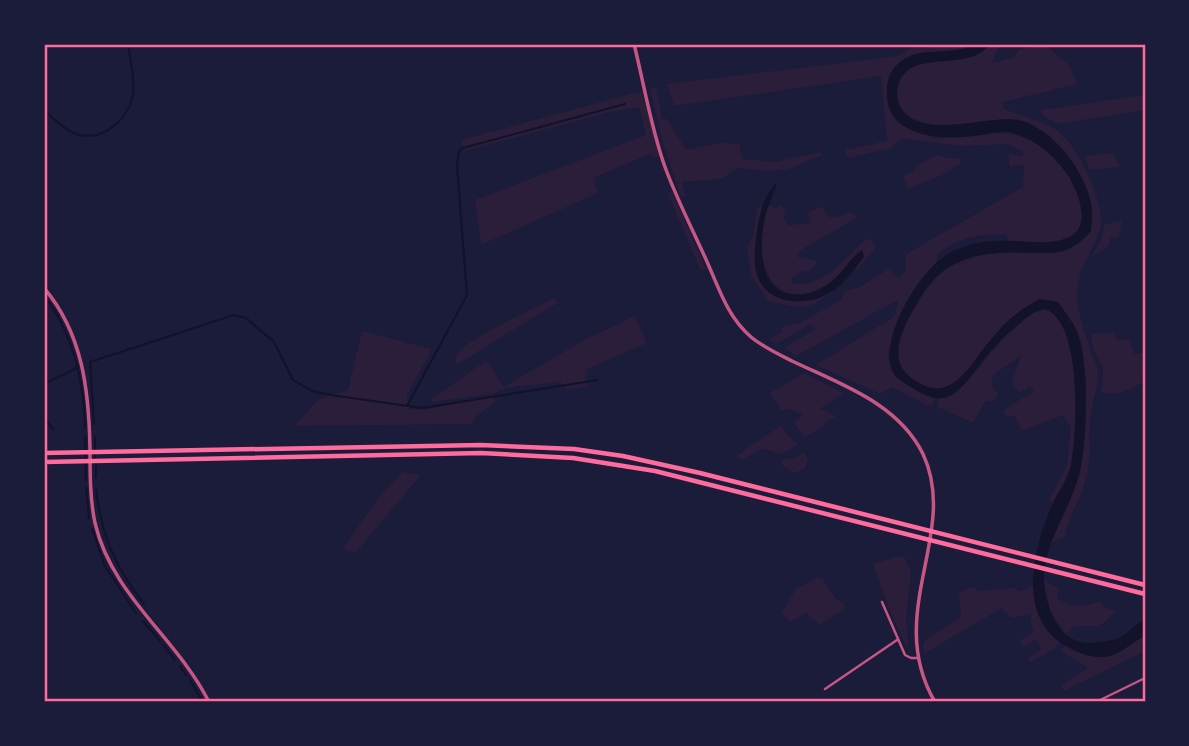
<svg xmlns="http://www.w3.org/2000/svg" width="1189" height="746" viewBox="0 0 1189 746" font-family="'Roboto Condensed',sans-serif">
	<rect width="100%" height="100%" fill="#1b1b3a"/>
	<!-- green -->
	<g fill="#2a1e3b">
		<path d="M974,44L965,49L912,54L886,88L906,127C917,132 929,138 942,138C968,138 997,127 1022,137C1032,141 1042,146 1050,153C1067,167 1098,221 1070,237C1054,246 1030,241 1011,241L1005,234C973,235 966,236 938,253L936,264L906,302L888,355L921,393L935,399L932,404L926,405L892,387L880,394L816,365L895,316L898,300L796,356L784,348L815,329L810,324L776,344L769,339L782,332V327L800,323L842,299L844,291L860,287L888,269L898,278L905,272L906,254L1023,187L1024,164L1010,167L1008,153L1023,157V152L1008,144L961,146L906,139L896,142L891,148L849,158L846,155L845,150L887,141L881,76L674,106L667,84L899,56L911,48Z"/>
		<path d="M990,44H999L992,63L1014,57L1019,50L1044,44L1069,65L1077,84L1002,102L1004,109C1022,116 1042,120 1058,131C1077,144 1108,208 1100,230C1091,254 1075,273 1077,300C1079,317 1086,336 1091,352C1094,360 1099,368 1098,377C1098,390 1092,402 1091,414C1087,437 1093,459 1085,482C1080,500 1068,518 1065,537L1050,543L1081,466L1084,421L1086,378L1059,302C1046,305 1028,306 1018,313C992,331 969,381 943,388C934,391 926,387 918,382C914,379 908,376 905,373C883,349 923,285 944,271C969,254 996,252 1026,252C1034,253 1044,254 1052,252C1062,250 1072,245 1082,241L1090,198C1072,172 1055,135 1025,122C1007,115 986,123 967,125C945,127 897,126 897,95C897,87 901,76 907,71C931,50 969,71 990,44Z"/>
		<polygon points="650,88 656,88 662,119 667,119 686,150 720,143 739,144 742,159 775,162 820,152 823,155 788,169 766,171 738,168 721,179 682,182 686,196 681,197 662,140"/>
		<polygon points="642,91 659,155 656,158 650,154 593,178 598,193 481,245 475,200 646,135 639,107 610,112 464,151 461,140"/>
		<polygon points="1145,95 1145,110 1057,124 1042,115 1041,110"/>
		<polygon points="1113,153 1121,167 1090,170 1084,156"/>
		<polygon points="938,155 945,158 959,158 961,163 942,175 908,189 903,176 915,170 917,165"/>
		<polygon points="672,192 706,269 701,271 668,194"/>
		<path d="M769,204L776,209L782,205L786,213L783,218L788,225L811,223L808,213L822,206L828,217H838L851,212L857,218L799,251L798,257L818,261L810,271H803L791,278L792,283C824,289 845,257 867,238L875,243L874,250L856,271L854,270L864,257L858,253C801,330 741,291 769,204Z"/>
		<path d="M760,206H763L756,240L768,291L815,300L832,292C804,314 800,306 769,302L751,276L747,247L753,237L757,210Z"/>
		<polygon points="1122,221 1119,237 1110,237 1109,246 1091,257 1101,240 1105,224"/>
		<path d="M554,298L559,302L456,365C455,360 455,359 457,354C467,338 534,309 554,298Z"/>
		<path d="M1045,309C1083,321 1078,437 1070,468C1065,487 1053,503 1047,522L1053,503L1049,499L1067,466L1071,427L1063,415L1021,431L1015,416H1006L1003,411L1034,391L1030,387L1019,393L1012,382L1021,356L994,374L991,385L999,394L992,403L986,400L973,423L938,407V399C973,398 1002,315 1045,309Z"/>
		<path d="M635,316L647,343L587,369L585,378L589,387L567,389L559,381C540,387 508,383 495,393L434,402L430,400L486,361L504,387L582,341Z"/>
		<polygon points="362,331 432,349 407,395 409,409 423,410 492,397 496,401 475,417 472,424 294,426 319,399 348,390"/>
		<path d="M1113,333L1117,340L1129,339L1134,354L1145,352V381C1134,388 1113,398 1101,392L1103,369L1093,348L1091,334Z"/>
		<polygon points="804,373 843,393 820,409 836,416 824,424 823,427 805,437 794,423 803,415 790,409 782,411 770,393"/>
		<polygon points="780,426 798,445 781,454 762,449 742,460 736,456"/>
		<polygon points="804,452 808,459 804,469 793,473 782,465 781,460 795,458"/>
		<polygon points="403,472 421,475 356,552 347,551 344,547 382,493"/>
		<polygon points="898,556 905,558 911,572 906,620 909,652 891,614 873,564"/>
		<polygon points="818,577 823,580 835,598 844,604 844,609 820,625 806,613 790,622 782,612 796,589"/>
		<path d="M1044,581L1058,588L1057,598C1073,608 1083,608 1100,601L1106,608L1115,611C1100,630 1097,626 1074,626L1066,635L1050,610Z"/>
		<path d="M1033,586C1039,612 1039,625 1061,642L1054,649L1031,662L1027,659L1042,649L1035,640L1025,647L1019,641L1033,632L1030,614L1012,618L1002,608L925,653L923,647L925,640L961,617L959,592L974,587L978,591L1015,588L1018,592Z"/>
		<polygon points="1145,636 1145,651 1064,691 1061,685 1088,668 1061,651 1065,645 1077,652"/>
	</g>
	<!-- water -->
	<g fill="#12122b">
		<path d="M974,44H990C969,73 915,49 900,80C896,87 896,98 900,106C919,144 991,112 1022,121C1053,130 1082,168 1090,199C1093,209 1092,220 1091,231C1084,239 1076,246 1066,250C1056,254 1045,253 1034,253C1002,252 970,251 943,271C928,282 920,299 911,314C903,327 894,349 900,364C907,380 932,394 948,386C966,377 976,357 988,343C1002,325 1019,309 1040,299L1058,302C1065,312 1074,323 1078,334C1089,363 1087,436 1081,467C1069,524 1021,561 1057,624C1065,637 1077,644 1092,643C1100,642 1112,641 1119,638C1128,633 1135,624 1145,620V636C1134,641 1124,651 1113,655C1094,662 1073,651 1058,641C1017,609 1035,544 1053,503C1059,490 1068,479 1071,465C1077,433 1083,322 1045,309C1033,311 1026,318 1018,325C1006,335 994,346 984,359C954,398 947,413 900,380C888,372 888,355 891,342C897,311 926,262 956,250C969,244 984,241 998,241C1021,239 1078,253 1082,219C1083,204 1074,181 1064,170C1050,152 1032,137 1008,132C1000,131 990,134 982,135C956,138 934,140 909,129C895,122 888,112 887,96C886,84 889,71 899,63C920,44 951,58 974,44Z"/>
		<path d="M777,182C776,190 768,205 765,216C760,239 757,278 781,291C792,297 807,295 818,290C840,281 847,260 862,250L864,257C854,269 845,284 831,292C809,306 772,306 759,280C752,266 755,246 757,231C759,214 764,195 777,182Z"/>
	</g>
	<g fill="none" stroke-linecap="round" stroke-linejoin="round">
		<!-- stream -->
		<g stroke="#12122b" stroke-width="2">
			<path d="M44,110C54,119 66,132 80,135C104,141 131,117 133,92C135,78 130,62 129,49L125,44"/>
			<polyline points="44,296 44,297"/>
			<path d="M49,302C75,340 84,383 85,428"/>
			<polyline points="44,384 77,368"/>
			<polyline points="407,406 467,295 457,165 459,151 463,148 625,104"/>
			<polyline points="44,418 53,429"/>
			<polyline points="94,424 90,362 234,315 246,318 274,342 293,380 312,391 331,395 422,408 598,380"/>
			<polyline points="85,437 86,480"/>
			<polyline points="95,438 95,458"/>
			<polyline points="96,464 96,477"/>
			<polyline points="86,487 89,519"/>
			<path d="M96,489C101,534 116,569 144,604"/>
			<polyline points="92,529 105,566 136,613"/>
			<polyline points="143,621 160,641"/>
			<polyline points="163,645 175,660"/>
			<polyline points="180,666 186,675"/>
			<polyline points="190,680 203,702"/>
		</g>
		<!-- minor -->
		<g stroke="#c65784" stroke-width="2.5">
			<polyline points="882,602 905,655 911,658 918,658"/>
			<polyline points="825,689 897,640"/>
			<polyline points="1096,702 1145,678"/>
		</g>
		<!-- tertiary -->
		<g stroke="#c65784" stroke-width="3.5">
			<path d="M634,44C644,84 651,128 665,167C677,200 694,232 708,264C720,291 728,317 751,337C763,347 778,354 792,361C840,384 898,403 923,454C960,533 883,613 935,702"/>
			<path d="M44,288C83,334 89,391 90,449C90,474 90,499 95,523C112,596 177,638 209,702"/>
		</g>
		<!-- primary -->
		<g stroke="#ff6b9d" stroke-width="4.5">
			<polyline points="44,453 481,445 574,449 623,456 700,473 1145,585"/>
			<polyline points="44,462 481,453 573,458 655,471 1145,594"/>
		</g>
	</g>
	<!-- border -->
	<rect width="1189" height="746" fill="none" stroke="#1b1b3a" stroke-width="91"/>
	<rect x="46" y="46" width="1098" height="654" fill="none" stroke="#ff6b9d" stroke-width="2.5"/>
</svg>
